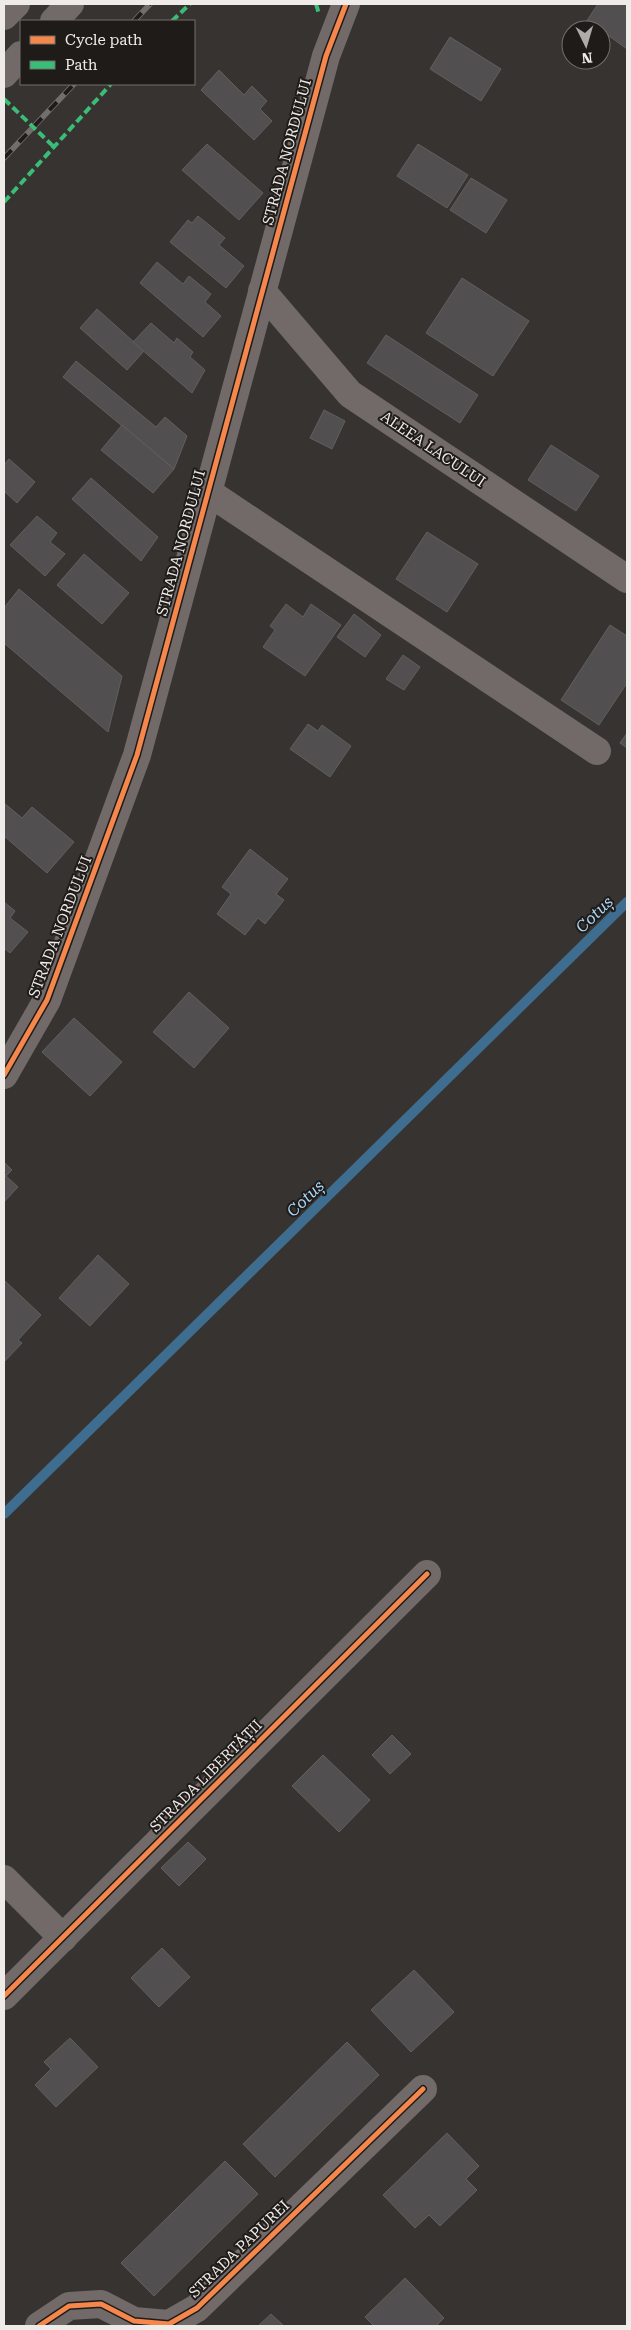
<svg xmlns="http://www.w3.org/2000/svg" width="631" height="2330" viewBox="0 0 631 2330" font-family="'Roboto Serif',serif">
	<rect width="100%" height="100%" fill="#363331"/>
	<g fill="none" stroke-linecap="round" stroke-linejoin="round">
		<!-- stream -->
		<polyline stroke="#3e6d90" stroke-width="10" points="4,1514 627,902"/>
	</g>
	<!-- building -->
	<g fill="#524f50" stroke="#615f60">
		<polygon points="598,4 627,4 627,49 601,30 586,22"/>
		<polygon points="450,37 501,69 481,101 430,69"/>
		<polygon points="219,70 244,95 252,86 267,101 260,109 272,121 254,140 201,90"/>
		<polygon points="207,144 263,193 239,220 182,170"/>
		<polygon points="418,144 468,175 447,208 397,176"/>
		<polygon points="471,178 507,200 486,233 450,210"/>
		<polygon points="198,216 225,238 219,245 244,266 226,288 170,242 188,220 192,223"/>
		<polygon points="157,262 183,284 189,276 211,294 205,302 221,316 203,337 140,283"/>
		<polygon points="462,278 529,321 493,376 426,333"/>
		<polygon points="97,309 144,351 127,370 80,328"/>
		<polygon points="151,323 174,343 177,338 193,352 190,357 205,370 192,393 133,342"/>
		<polygon points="386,335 478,395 460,423 367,363"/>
		<polygon points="76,361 156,427 165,417 187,436 174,469 63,377"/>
		<polygon points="324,410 345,421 332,449 310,438"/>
		<polygon points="122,425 174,469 153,493 101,450"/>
		<polygon points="551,445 599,476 576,511 528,480"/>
		<polygon points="9,459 35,482 17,503 4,491 4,465"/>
		<polygon points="91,478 158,537 141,561 72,499"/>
		<polygon points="37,516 57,533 50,542 65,554 45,576 10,545"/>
		<polygon points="427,532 478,564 447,612 396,579"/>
		<polygon points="84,554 129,593 102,624 57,585"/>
		<polygon points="19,589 122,676 108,732 4,643 4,608"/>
		<polygon points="286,604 303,617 311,604 341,625 305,676 263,647 275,630 270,626"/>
		<polygon points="354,614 381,635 365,657 337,637"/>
		<polygon points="610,625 627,636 627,683 599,725 561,700"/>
		<polygon points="403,655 420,667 404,690 386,679"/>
		<polygon points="308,724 318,731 322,725 351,746 330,777 290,749"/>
		<polygon points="627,733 627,748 620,743"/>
		<polygon points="4,803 22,818 32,807 74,842 47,873 4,836"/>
		<polygon points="250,849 288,879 276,894 284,900 265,924 258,918 245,935 217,914 231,894 222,887"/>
		<polygon points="4,902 15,911 10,918 28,932 10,953 4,948"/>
		<polygon points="189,992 229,1028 194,1068 153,1032"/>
		<polygon points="74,1018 122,1062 90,1096 42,1052"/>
		<polygon points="4,1162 12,1170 6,1176 18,1187 4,1202"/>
		<polygon points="98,1255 129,1284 90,1326 59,1298"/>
		<polygon points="4,1280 41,1315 18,1340 22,1343 4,1362"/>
		<polygon points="392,1735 411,1754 390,1774 372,1755"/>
		<polygon points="323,1755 370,1800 339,1832 292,1786"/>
		<polygon points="188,1842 206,1859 179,1886 161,1868"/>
		<polygon points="162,1948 190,1977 159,2007 131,1978"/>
		<polygon points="414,1970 454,2012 411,2052 371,2010"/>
		<polygon points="70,2038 98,2067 56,2107 35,2085 51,2069 44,2062"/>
		<polygon points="347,2042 379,2075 275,2177 243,2144"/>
		<polygon points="447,2133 479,2166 466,2179 477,2190 440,2226 429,2215 415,2228 383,2195"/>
		<polygon points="225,2161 258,2194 154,2296 121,2263"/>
		<polygon points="405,2278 444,2318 436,2326 374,2326 365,2317"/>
		<polygon points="271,2314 284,2326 258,2326"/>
	</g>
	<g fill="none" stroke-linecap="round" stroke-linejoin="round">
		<!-- street -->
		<g stroke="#726a68" stroke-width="28">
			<polyline points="262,291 350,394 627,579"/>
			<polyline points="208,492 597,751"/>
			<polyline points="4,1075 47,1000 137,755 326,56 346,4"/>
			<polyline points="4,1879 63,1938"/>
			<polyline points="4,1996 427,1574"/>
			<polyline points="39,2326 69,2306 101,2304 134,2321 169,2324 197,2308 423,2089"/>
		</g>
		<!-- primary -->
		<g stroke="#726a68" stroke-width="28">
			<polyline points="4,16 16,4"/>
			<polyline points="54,21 70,4"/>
			<polyline points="4,74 21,55"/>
		</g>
		<!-- rail casing -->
		<g stroke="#726e6c" stroke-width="5.5">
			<g id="rail">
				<polyline points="134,21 150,4"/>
				<polyline points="4,158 74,84"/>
			</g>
		</g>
		<!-- rail -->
		<use href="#rail" stroke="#1e1b19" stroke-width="4" stroke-dasharray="11" stroke-linecap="butt"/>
		<!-- quiet -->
		<g stroke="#3abd76" stroke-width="4" stroke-dasharray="8 4" stroke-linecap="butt">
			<polyline points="316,4 319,14"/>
			<polyline points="172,21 190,4"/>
			<polyline points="4,99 54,147"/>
			<polyline points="4,202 111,84"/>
		</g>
		<!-- cycleway casing -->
		<g stroke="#1e1b19" stroke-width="8">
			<g id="cycleway">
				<polyline points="4,1075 47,1000 137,755 326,56 346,4"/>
				<polyline points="4,1996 427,1574"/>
				<polyline points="39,2326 69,2306 101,2304 134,2321 169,2324 197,2308 423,2089"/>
			</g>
		</g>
		<!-- cycleway -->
		<use href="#cycleway" stroke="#f5874c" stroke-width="5"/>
	</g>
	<g text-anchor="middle" stroke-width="4" stroke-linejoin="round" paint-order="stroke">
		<!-- street labels -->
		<g font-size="15" fill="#efebe8" stroke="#1e1b19">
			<text transform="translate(287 152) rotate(-75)" y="5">STRADA NORDULUI</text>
			<text transform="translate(433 449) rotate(34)" y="5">ALEEA LACULUI</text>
			<text transform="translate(181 543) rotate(-75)" y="5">STRADA NORDULUI</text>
			<text transform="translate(60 927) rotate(-69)" y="5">STRADA NORDULUI</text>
			<text transform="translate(206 1776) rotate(-45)" y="5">STRADA LIBERTĂȚII</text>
			<text transform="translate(239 2249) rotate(-44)" y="5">STRADA PAPUREI</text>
		</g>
		<!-- water labels -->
		<g font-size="16" font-style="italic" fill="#acd8fa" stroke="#1e1b19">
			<text transform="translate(594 914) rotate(-44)" y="6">Cotuș</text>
			<text transform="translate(305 1198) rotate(-44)" y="6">Cotuș</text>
		</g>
	</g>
	<!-- border -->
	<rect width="631" height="2330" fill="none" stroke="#efebe8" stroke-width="10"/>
	<!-- legend -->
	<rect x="20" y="20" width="175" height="65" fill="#1e1b19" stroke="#726e6c"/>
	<rect x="30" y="36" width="25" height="8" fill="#f5874c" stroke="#726e6c"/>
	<text x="65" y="45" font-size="15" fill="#efebe8">Cycle path</text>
	<rect x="30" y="61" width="25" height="8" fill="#3abd76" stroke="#726e6c"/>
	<text x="65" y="70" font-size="15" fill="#efebe8">Path</text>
	<!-- north arrow -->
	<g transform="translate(586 45) rotate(175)"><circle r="24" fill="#1e1b19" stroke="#726e6c"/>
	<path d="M0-4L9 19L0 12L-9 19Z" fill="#aeaba8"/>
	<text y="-8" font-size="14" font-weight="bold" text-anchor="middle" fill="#efebe8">N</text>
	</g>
</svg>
